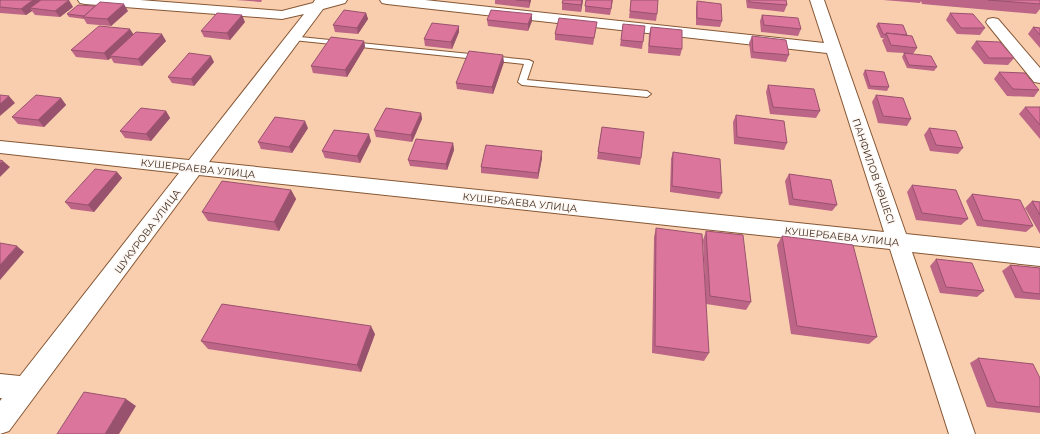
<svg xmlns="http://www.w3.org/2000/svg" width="1040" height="434" viewBox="0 0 1040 434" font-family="Montserrat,sans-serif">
	<rect width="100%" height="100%" fill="#f9ceaf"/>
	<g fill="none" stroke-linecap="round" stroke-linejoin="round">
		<!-- lane casing -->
		<g stroke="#865734" stroke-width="2">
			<polygon id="lane" points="290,36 529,60 533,62 527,80 647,91 651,94 647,97 522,85 518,82 524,64 293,40 289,38"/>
		</g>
		<!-- street casing -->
		<g stroke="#865734" stroke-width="2">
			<g id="street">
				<polygon points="78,0 140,0 282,11 313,3 315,0 347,0 345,3 323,9 209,162 884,232 827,53 387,4 382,3 380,0 425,0 824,43 810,0 824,0 906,234 1040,248 1040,266 912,252 975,434 949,434 890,249 199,175 9,431 0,434 0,401 2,398 0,398 0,374 20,376 179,173 0,153 0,141 189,160 304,14 282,19 85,4 80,3"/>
				<polygon points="993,18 998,19 1040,68 1040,83 1034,82 988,25 986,22 988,19"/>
			</g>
		</g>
		<!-- lane -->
		<use href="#lane" fill="#fff" fill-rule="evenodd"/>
		<!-- street -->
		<use href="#street" fill="#fff" fill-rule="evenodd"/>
	</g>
	<!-- wall -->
	<g fill="#bc6586">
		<polygon points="0,0 40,0 40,1 73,7 60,17 35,15 32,11 26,15 0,13"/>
		<polygon points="236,0 262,0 261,2"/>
		<polygon points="495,0 531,0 529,8 495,4"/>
		<polygon points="583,0 581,12 562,10 562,3"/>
		<polygon points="613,0 610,15 585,12 585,6"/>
		<polygon points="631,0 657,14 656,21 629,18"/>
		<polygon points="746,0 786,0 787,5 784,12 747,8"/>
		<polygon points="883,0 1040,0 1040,9 1036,14 922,4 921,1 920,3"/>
		<polygon points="697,1 722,21 720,27 696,25 696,8"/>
		<polygon points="128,11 111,26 87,24 84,19 69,17 67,14"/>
		<polygon points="366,13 368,19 358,34 335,32 333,25"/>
		<polygon points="950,13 985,28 980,35 957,34 946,20"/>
		<polygon points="762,15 801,29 798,36 761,32 760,21"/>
		<polygon points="487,20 532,21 528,31 488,26"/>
		<polygon points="245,22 230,40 204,37 201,31"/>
		<polygon points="878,23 907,35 917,48 913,54 937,67 934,71 907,68 902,57 904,53 887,52 882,40 884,38 881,38 876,26"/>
		<polygon points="623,24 643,42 642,49 620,46"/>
		<polygon points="651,27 682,49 680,56 648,53 649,34"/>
		<polygon points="1033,27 1040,28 1040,48 1028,34"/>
		<polygon points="596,29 593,45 555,40 555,34"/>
		<polygon points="459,32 452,49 425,46 424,39"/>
		<polygon points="133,34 166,41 142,66 114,63 111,58 108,60 76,57 71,50"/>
		<polygon points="752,36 789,55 786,62 751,58 749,43"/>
		<polygon points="364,41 365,47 347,77 313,73 311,66"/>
		<polygon points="976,41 1014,58 1008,65 984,64 971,48"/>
		<polygon points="214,62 194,86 172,83 168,77"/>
		<polygon points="504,62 493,94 457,89 456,83"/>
		<polygon points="865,70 889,87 887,91 868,89 863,74"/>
		<polygon points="999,72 1039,90 1034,97 1007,96 994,79"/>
		<polygon points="768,85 820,111 816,118 770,114 766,92"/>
		<polygon points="876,95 911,119 907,126 878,123 872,102"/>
		<polygon points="61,98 66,105 44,127 18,124 12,117"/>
		<polygon points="1025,107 1040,107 1040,139 1019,114"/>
		<polygon points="166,111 170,118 151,141 125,138 120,131"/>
		<polygon points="421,113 422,119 412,142 376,137 374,130"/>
		<polygon points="736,115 787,143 784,150 734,144 733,122"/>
		<polygon points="602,127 641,158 640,165 597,159"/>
		<polygon points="308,128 292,153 261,149 258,142"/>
		<polygon points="929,128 963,148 958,154 930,151 924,135"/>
		<polygon points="371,141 360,163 325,158 322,151"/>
		<polygon points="453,143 454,150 447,170 410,166 408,160"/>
		<polygon points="673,152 722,193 719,199 670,192 671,159"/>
		<polygon points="542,158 538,179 481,173 481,167"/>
		<polygon points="117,172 122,178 94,212 71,209 65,202"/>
		<polygon points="789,174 837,205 832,211 789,205 785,181"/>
		<polygon points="912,185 968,219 961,225 916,220 907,192"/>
		<polygon points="291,190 296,199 279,231 208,221 202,212"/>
		<polygon points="972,194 1033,226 1026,232 977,226 966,201"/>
		<polygon points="1032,201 1040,202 1040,234 1025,208"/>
		<polygon points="656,228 709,353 704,361 652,353 654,237"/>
		<polygon points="706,231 751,302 746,310 706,304 703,240"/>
		<polygon points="782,236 877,337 869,344 791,334 777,245"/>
		<polygon points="936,259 984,291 977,297 940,293 930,266"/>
		<polygon points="1010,265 1040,268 1040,300 1015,298 1002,271"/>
		<polygon points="375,334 361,372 208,349 201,341"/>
		<polygon points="978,358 1040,378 1040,413 987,407 970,363"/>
	</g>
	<!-- shaded-wall -->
	<g fill="#99526d">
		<polygon points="33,0 40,0 42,3 30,8 32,11 26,15 21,9"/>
		<polygon points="69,0 73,7 60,17 55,11"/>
		<polygon points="529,0 531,0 529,8"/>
		<polygon points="582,0 583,0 581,12 581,5"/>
		<polygon points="124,4 128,11 111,26 107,19"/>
		<polygon points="366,13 368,19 358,34 357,28"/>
		<polygon points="532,14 532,21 528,31 528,24"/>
		<polygon points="242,15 245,22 230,40 227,33"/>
		<polygon points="459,26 459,32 452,49 451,42"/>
		<polygon points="130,29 134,35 110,56 111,58 108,60 104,53"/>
		<polygon points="162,34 166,41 142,66 138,59"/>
		<polygon points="364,41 365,47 347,77 345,70"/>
		<polygon points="503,55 504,62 493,94 492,87"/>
		<polygon points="211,56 214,62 194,86 191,79"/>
		<polygon points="9,96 15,103 0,116 0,104"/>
		<polygon points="61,98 66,105 44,127 38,120"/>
		<polygon points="166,111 170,118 151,141 146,134"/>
		<polygon points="421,113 422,119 412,142 411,135"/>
		<polygon points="305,121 308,128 292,153 289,147"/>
		<polygon points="369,134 371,141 360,163 357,156"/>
		<polygon points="453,143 454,150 447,170 446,164"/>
		<polygon points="542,151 542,158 538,179 538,173"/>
		<polygon points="3,161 10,167 0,177 0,164"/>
		<polygon points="117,172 122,178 94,212 88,205"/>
		<polygon points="291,190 296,199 279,231 274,222"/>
		<polygon points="17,246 24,252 0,280 0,265"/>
		<polygon points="371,326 375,334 361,372 357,365"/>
		<polygon points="126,399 136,406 119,434 105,434"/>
	</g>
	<!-- building -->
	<g fill="#db759c" stroke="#99526d">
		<polygon points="1,0 33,0 21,9 0,7 0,1"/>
		<polygon points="41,0 69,0 55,11 30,8"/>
		<polygon points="516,0 529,0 529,1"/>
		<polygon points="563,0 582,0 581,5 562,3"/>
		<polygon points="586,0 612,0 611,9 585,6"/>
		<polygon points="631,0 658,0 657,14 630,11"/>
		<polygon points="749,0 786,0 787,5 749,2"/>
		<polygon points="988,0 1040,0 1040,4"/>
		<polygon points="697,1 721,4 722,21 697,18"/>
		<polygon points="100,2 124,4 107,19 83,17"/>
		<polygon points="78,5 95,6 84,16 67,14"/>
		<polygon points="344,10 366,13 357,28 333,25"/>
		<polygon points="491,10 532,14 528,24 487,20"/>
		<polygon points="217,13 242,15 227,33 201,31"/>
		<polygon points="950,13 973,14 985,28 961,28"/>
		<polygon points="762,15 798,18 801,29 764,25"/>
		<polygon points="559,18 597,22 594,38 555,34"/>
		<polygon points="432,23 459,26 451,42 424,39"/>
		<polygon points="878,23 903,25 907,35 886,33 886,35 883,34"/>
		<polygon points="623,24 645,26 643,42 621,40"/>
		<polygon points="99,26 130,29 104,53 71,50"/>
		<polygon points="651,27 682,30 682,49 649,46"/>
		<polygon points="1033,27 1040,28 1040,35"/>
		<polygon points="136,32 162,34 138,59 110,56"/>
		<polygon points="886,33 912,36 917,48 891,45"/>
		<polygon points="752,36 786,40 789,55 753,52"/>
		<polygon points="331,37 364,41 345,70 311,66"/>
		<polygon points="976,41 1000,42 1014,58 989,58"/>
		<polygon points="469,51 503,55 492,87 456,83"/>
		<polygon points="189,53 211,56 191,79 168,77"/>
		<polygon points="904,53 931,56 937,67 909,65"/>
		<polygon points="865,70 884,72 889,87 870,86"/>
		<polygon points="999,72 1025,73 1039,90 1013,89"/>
		<polygon points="768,85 814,89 820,111 773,107"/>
		<polygon points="0,95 9,96 0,104"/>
		<polygon points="36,95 61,98 38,120 12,117"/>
		<polygon points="876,95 903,98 911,119 883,116"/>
		<polygon points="1025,107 1040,107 1040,125"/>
		<polygon points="141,108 166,111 146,134 120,131"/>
		<polygon points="386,108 421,113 411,135 374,130"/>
		<polygon points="736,115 784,121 787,143 737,137"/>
		<polygon points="275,117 305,121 289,147 258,142"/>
		<polygon points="602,127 644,132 641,158 598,152"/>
		<polygon points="929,128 956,131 963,148 936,145"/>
		<polygon points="334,130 369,134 357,156 322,151"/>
		<polygon points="416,139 453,143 446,164 408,160"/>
		<polygon points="486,145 542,151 538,173 481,167"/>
		<polygon points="673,152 720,159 722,193 672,186"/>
		<polygon points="0,160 3,161 0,164"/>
		<polygon points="95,169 117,172 88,205 65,202"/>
		<polygon points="789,174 831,180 837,205 793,199"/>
		<polygon points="222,181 291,190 274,222 202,212"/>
		<polygon points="912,185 956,190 968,219 922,213"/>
		<polygon points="972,194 1020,200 1033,226 983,220"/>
		<polygon points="1032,201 1040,202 1040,215"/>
		<polygon points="656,228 702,234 709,353 655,346"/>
		<polygon points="706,231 743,235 751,302 710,296"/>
		<polygon points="782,236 853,245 877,337 797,326"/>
		<polygon points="0,243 17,246 0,265"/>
		<polygon points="936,259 972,263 984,291 946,287"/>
		<polygon points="1010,265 1040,268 1040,294 1023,292"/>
		<polygon points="222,304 371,326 357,365 201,341"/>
		<polygon points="978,358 1033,364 1040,378 1040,407 996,402"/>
		<polygon points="84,392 126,399 105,434 57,434"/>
	</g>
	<g text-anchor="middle" stroke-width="3" stroke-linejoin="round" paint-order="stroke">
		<!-- street labels -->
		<g font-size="10" fill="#3f2a1b" stroke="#fdf7f3">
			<text transform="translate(198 168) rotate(6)" y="4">КУШЕРБАЕВА УЛИЦА</text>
			<text transform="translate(874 171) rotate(71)" y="4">ПАНФИЛОВ КӨШЕСІ</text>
			<text transform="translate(520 202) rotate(6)" y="4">КУШЕРБАЕВА УЛИЦА</text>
			<text transform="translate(147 231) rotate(-53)" y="4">ШУКУРОВА УЛИЦА</text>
			<text transform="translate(842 236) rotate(6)" y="4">КУШЕРБАЕВА УЛИЦА</text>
		</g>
	</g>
</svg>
